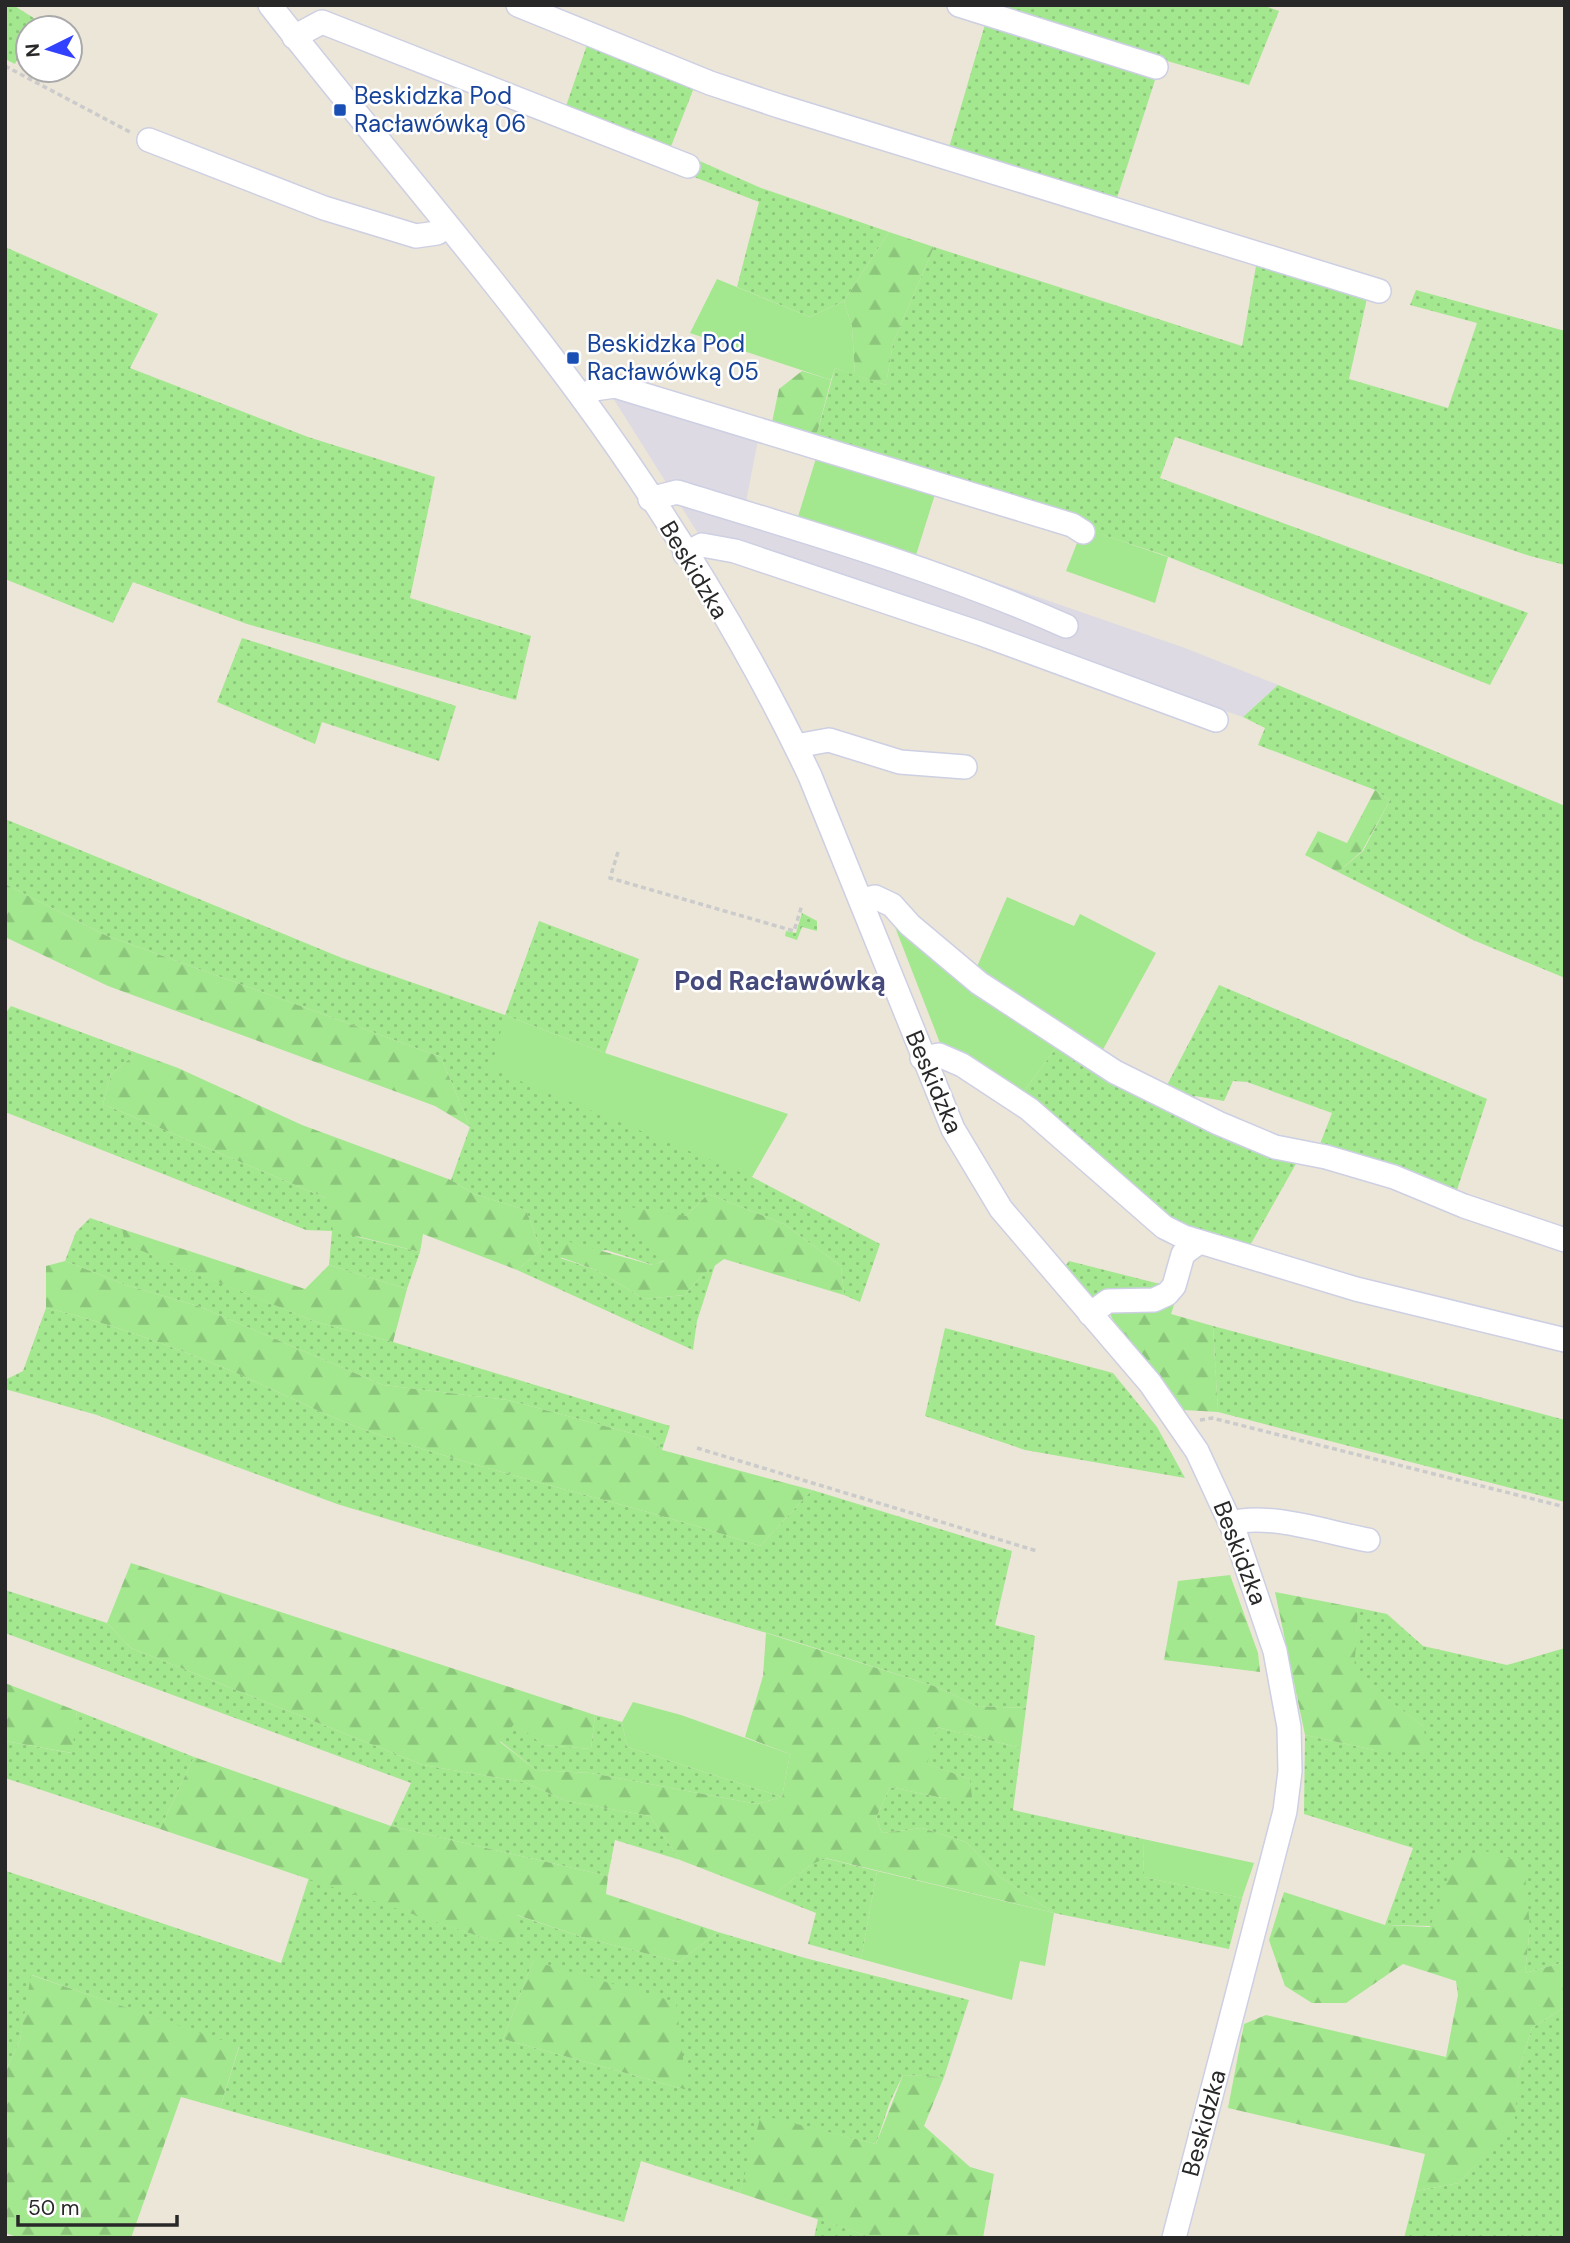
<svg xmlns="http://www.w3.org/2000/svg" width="1570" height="2243" viewBox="0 0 1570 2243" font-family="'DM Sans',sans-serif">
	<defs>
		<pattern id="grass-dots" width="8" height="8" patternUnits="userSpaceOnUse" patternTransform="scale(1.75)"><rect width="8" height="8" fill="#a3e78f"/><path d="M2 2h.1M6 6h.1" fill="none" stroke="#8cc67b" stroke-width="1.8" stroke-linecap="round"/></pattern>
		<pattern id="forest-firs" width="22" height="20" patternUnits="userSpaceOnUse" patternTransform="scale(1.75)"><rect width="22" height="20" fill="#a3e78f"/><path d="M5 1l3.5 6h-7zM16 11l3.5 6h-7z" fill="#8cc67b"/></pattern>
	</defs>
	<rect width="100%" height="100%" fill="#ece6d8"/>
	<!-- industrial -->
	<polygon fill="#dddae3" points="629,396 759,435 745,507 806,520 916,555 1185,648 1278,685 1243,717 699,535 613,398"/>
	<!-- grass -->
	<g fill="url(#grass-dots)" fill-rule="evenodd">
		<polygon points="5,5 13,5 37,20 33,28 28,28 28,38 15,64 5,59"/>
		<polygon points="977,5 1262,5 1279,11 1249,85"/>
		<polygon points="986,21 1156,77 1115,204 948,151"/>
		<polygon points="589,39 695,85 670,149 564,112"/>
		<polygon points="695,159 761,188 889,232 844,301 810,317 737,287 759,202 689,175"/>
		<polygon points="5,247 158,314 130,368 308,437 435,477 410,598 531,636 516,700 247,624 133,582 113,623 5,579"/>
		<polygon points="934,247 1242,346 1257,260 1368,294 1349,379 1448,408 1477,323 1410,305 1416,290 1565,331 1565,565 1530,556 1175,437 1160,478 1528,613 1490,685 1161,554 815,441 835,368 886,385 893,343"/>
		<polygon points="242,638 456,706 439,761 322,722 315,744 217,702"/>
		<polygon points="1278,685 1565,806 1565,978 1473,940 1338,872 1363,851 1390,800 1375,790 1258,745 1265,728 1243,717"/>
		<polygon points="5,819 342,958 505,1015 539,921 639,959 605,1053 505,1015 752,1177 880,1244 860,1302 844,1295 841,1266 784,1224 708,1194 686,1216 644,1241 665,1260 653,1265 606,1250 560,1258 596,1270 644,1299 685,1295 702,1275 715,1265 697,1321 693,1350 517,1270 541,1250 526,1210 474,1194 451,1180 470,1127 441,1057 105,935 5,884"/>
		<polygon points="802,913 817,921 817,931 802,927 797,940 785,936 786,931 796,933"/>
		<polygon points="1219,985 1487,1099 1456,1193 1401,1169 1320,1144 1332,1113 1247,1082 1233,1081 1224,1101 1195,1096 1191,1104 1165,1089"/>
		<polygon points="11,1006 137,1053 111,1074 103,1104 326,1198 358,1237 420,1252 407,1289 329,1265 332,1231 306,1230 5,1112 5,1014"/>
		<polygon points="1059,1044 1257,1152 1297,1162 1248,1249 1172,1222 1021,1095"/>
		<polygon points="90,1218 122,1229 126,1244 316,1322 393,1342 670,1426 662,1450 649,1438 508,1400 383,1385 198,1306 126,1285 65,1261 76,1232"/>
		<polygon points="1069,1261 1160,1284 1136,1296 1095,1300 1064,1268"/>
		<path d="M46,1308C106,1322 164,1343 222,1367C270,1387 318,1413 368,1431C496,1475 630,1503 760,1546L812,1490L1012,1551L995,1625L1035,1636L1026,1708L977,1706L937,1687L790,1640L337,1504L97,1415L5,1389V1380L23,1371Z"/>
		<polygon points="1213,1326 1565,1420 1565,1502 1218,1412"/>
		<polygon points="945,1328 1113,1373 1157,1427 1185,1478 1025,1450 925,1416"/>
		<polygon points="5,1590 107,1623 131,1648 423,1765 524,1782 566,1801 650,1816 680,1860 615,1840 608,1876 391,1826 411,1783 5,1633"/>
		<polygon points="1358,1608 1387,1614 1423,1646 1507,1665 1565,1648 1565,1962 1525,1973 1530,1928 1385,1925 1413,1848 1304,1814 1305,1735 1374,1750 1423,1726 1353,1673"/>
		<polygon points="77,1711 194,1757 160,1829 5,1778 5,1741 71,1753"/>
		<polygon points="595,1715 622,1722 627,1747 782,1797 757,1804 591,1773 536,1770 500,1741 515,1722 543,1745 591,1749"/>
		<polygon points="937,1727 1021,1748 1013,1810 1143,1839 1144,1877 1242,1898 1229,1949 1054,1913 1000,1877 966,1842 922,1828 882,1833 876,1818 890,1787 947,1799 970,1779 926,1764"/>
		<polygon points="824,1858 877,1871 861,1959 808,1944 816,1913 773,1896 809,1866"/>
		<path d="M6,1871L281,1963L309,1878L481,1937L518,1946L516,1915L582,1937L679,1962L718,1932L805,1958L969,2000L944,2077L903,2075L890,2102L876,2144L762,2116L740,2193L641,2161L624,2222L220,2108L239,2047L32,1975L20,2040L5,2072ZM533,1961L687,2090L503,2039Z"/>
		<polygon points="1565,2007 1565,2238 1404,2238 1416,2191 1459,2183 1514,2120 1519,2069 1532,2028"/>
		<polygon points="818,2219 873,2238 814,2238"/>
	</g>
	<!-- forest -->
	<g fill="url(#forest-firs)">
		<polygon points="889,232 934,247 893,343 886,385 855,375 852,327 844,301"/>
		<polygon points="802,371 831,380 815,441 771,427 779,389"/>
		<polygon points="1375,790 1390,800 1362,851 1338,872 1305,855 1318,831 1347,843"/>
		<polygon points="5,884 105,935 441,1057 470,1127 435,1106 108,986 5,937"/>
		<polygon points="137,1053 178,1068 302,1125 451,1180 474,1194 526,1210 541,1250 517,1270 423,1234 420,1252 333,1230 326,1198 103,1104 111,1074"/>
		<polygon points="708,1194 784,1224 841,1266 844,1295 724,1259 702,1275 685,1295 644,1299 596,1270 560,1257 559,1239 652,1265 664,1261 620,1219 623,1206 686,1216"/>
		<polygon points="122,1229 305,1289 329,1265 407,1289 393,1342 316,1322 125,1244"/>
		<path d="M65,1261L126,1285L198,1306L383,1385L508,1400L649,1438L662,1450L812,1490L760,1546C630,1503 496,1475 368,1431C318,1413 270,1387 222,1367C164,1343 106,1322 46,1308V1266Z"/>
		<polygon points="1176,1299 1171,1314 1213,1326 1218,1412 1184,1410 1116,1326 1109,1312"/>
		<polygon points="131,1563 595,1715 591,1749 543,1745 515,1723 500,1742 536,1770 591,1773 757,1804 782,1797 790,1754 745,1737 763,1676 766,1633 937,1687 977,1706 1026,1708 1021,1748 937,1727 927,1764 970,1779 972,1798 947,1799 890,1787 876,1818 882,1833 922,1828 966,1842 1000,1877 1054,1913 825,1858 809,1866 773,1896 680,1860 650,1816 566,1801 524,1782 423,1765 131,1648 107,1623"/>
		<polygon points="1230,1575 1258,1653 1260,1672 1164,1660 1178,1581"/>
		<polygon points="1275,1592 1358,1608 1354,1673 1423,1726 1429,1753 1374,1750 1305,1735"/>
		<polygon points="5,1683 77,1711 72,1753 5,1741"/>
		<polygon points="194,1757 391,1826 608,1876 606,1894 718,1932 679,1962 582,1937 517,1915 518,1947 481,1937 160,1829"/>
		<polygon points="1490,1851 1524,1864 1530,1928 1525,1973 1565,1962 1565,2007 1532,2028 1519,2069 1515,2120 1459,2183 1416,2191 1425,2154 1228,2108 1244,2024 1266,2015 1446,2057 1458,1995 1456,1981 1403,1964 1346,2003 1312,2003 1285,1986 1269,1940 1284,1892 1385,1925 1430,1927 1455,1858"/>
		<polygon points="533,1961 676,2002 687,2090 503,2039"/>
		<polygon points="31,1975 239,2046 220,2108 181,2097 131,2238 20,2238 5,2233 5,2072 20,2040"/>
		<polygon points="903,2075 944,2077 924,2126 970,2167 994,2174 983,2238 873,2238 740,2193 761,2115 876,2144"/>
	</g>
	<!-- garden -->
	<g fill="#a3e78f">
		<polygon points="717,279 810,317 844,301 852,327 855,375 835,368 831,380 690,333"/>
		<polygon points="817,455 936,491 916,555 806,520 797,520"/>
		<polygon points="1083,528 1168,557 1155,603 1066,571"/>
		<polygon points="1007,897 1074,926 1080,914 1156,953 1100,1055 976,969"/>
		<polygon points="890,914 1059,1044 1021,1095 940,1043"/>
		<polygon points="505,1015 605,1053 788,1114 752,1177 491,1069"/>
		<polygon points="633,1702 681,1715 790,1754 782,1797 627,1747 622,1722"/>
		<polygon points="1143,1839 1254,1863 1242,1898 1144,1877"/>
		<polygon points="877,1871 1054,1913 1045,1966 1020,1961 1012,2000 861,1959"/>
	</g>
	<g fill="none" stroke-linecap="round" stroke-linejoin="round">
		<!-- minor casing -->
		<g stroke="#cdcfe3" stroke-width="26">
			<g id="minor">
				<path d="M270,5C373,137 484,264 583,399C666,512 750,649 810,776L953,1129L1001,1209L1150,1383L1197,1451L1235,1533L1275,1651L1289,1727L1290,1771L1285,1811L1174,2238"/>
				<polyline points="518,5 710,83 779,106 1379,291"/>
				<polyline points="959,5 1156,67"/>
				<polyline points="294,37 322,22 688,166"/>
				<polyline points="149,140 324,208 416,236 437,233 447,227"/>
				<polyline points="583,399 594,389 615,386 1072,525 1083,532"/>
				<path d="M650,499L677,492C808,532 940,570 1066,626"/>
				<polyline points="685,554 702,545 735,551 979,633 1216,720"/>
				<polyline points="796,746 829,740 900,762 965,767"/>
				<polyline points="862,900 875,897 892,905 910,925 979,983 1115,1072 1218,1123 1275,1147 1326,1157 1394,1177 1464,1206 1565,1240"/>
				<polyline points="922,1058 939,1055 962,1065 1029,1109 1164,1227 1184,1237 1356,1289 1565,1340"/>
				<polyline points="1090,1314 1108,1301 1154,1300 1167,1294 1174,1286 1183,1254 1198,1243"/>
				<path d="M1231,1523C1268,1512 1329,1533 1368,1540"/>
			</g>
		</g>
		<!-- path -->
		<g stroke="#cbcbcb" stroke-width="3.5" stroke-dasharray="5 3.5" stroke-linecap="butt">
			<polyline points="5,66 130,132"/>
			<polyline points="618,852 610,878 794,931 802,905"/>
			<polyline points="1200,1420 1212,1418 1565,1507"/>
			<polyline points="697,1448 1037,1551"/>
		</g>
		<!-- minor -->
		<use href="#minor" stroke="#fff" stroke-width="23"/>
	</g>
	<!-- markers -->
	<g fill="#1a4fb4" stroke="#fff" stroke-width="2.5">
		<rect x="333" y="103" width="14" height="14" rx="3.5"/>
		<rect x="566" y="351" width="14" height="14" rx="3.5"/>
	</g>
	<g text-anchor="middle" stroke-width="5" stroke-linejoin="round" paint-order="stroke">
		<!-- transit labels -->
		<g font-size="24" fill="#164399" stroke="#fff" text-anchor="start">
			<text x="354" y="104">Beskidzka Pod<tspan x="354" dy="28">Racławówką 06</tspan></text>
			<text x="587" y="352">Beskidzka Pod<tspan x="587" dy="28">Racławówką 05</tspan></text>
		</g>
		<!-- street labels -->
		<g font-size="24" fill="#282828" stroke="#fff">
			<text transform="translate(694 570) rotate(59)" y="8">Beskidzka</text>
			<text transform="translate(934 1082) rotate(67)" y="8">Beskidzka</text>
			<text transform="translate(1240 1553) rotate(69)" y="8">Beskidzka</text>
			<text transform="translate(1204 2123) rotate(-75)" y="8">Beskidzka</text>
		</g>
		<!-- neighbourhood labels -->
		<g font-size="26" font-weight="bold" fill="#45497c" stroke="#fff">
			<text x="780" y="990">Pod Racławówką</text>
		</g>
	</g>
	<!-- border -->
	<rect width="1570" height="2243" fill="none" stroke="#282828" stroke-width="14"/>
	<!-- north arrow -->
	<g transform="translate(49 49) rotate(265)"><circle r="33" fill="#ffffff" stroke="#a9a9a9" stroke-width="2"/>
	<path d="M0-5L12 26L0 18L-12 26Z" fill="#3241ff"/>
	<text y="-10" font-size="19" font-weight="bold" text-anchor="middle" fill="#282828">N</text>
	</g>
	<!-- scale -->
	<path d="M18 2215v10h159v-10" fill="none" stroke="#282828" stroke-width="3.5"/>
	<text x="28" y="2215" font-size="21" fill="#282828" stroke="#ffffff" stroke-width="5" paint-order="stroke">50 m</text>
</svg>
